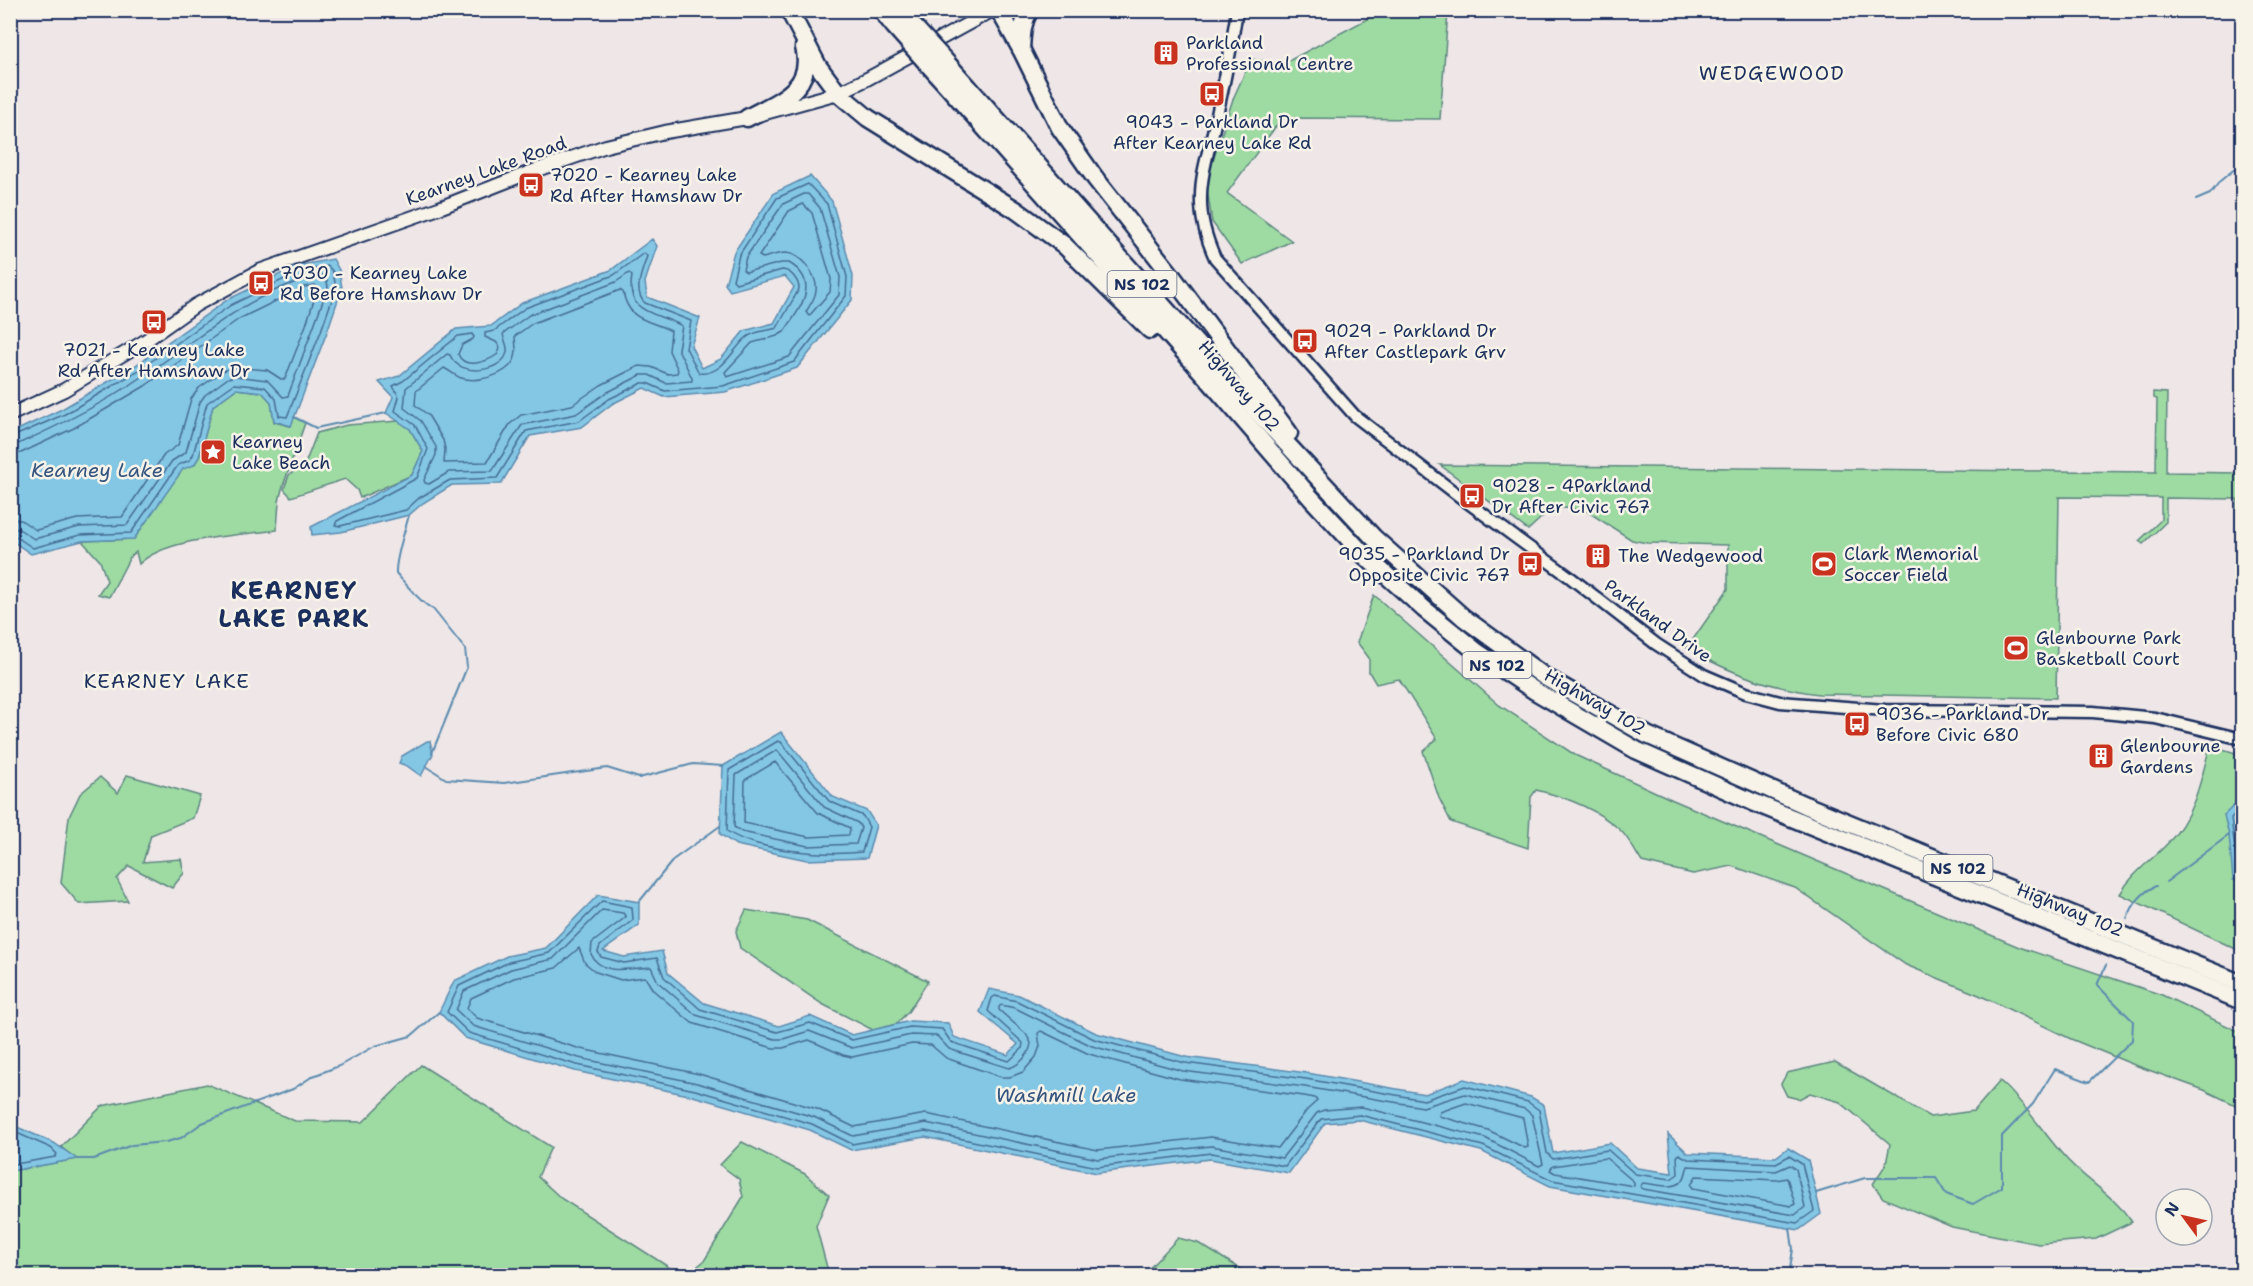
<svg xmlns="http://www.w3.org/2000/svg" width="2253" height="1286" viewBox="0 0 2253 1286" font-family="'Shantell Sans',sans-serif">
	<rect width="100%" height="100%" fill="#efe7e7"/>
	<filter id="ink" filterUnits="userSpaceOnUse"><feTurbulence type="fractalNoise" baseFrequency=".0167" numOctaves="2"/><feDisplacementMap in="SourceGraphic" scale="12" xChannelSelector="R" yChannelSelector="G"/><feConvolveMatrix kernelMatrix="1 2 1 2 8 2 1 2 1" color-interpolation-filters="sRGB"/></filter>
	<g filter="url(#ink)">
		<!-- green -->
		<g fill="#9edba2" stroke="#5c8580" stroke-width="1.5">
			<polygon points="1382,11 1448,11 1440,119 1282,118 1227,193 1292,241 1242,264 1212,222 1206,182 1233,99 1251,59 1283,64"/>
			<path d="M236,389L262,392L271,402L274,422L290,426L294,417L305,423L282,489L279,501L277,530C239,536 166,537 139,564L136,552L130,557L109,597L98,594L107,581L100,561L82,541L134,539L183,468L194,465L199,457L213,406Z"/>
			<path d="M2153,392L2167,393L2166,472L2242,473V550L2237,542V499L2166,498V522L2143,544L2139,541L2161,520V498L2059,497L2056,698L1819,694C1771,688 1728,673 1687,648L1728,589V545L1647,543L1632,540L1585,510L1553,507L1528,530L1440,465L2156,472L2157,399L2153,398Z"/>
			<polygon points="399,421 410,429 423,451 412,475 360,498 357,490 345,479 291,497 284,489 289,475 305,464 317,433 347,425"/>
			<path d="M1374,595L1499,705L1575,755L1673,800L2019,947L2162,995L2242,1033V1108L2204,1090L2132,1064L2071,1039L1979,995L1906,965L1795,888L1732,866L1693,874L1642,862C1635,852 1629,838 1620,830C1597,809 1566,797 1536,790L1531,797L1528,848L1451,822L1439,798L1423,751L1437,739L1399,679L1376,684L1369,672V658L1357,642Z"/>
			<path d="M2210,745L2242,755V952L2120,894C2133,872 2151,861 2168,843C2194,816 2201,781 2210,745Z"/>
			<polygon points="127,775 200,796 193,818 151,835 143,862 181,859 184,873 172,888 129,866 117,879 128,901 79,904 61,883 69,817 80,794 100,777 118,793"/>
			<polygon points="746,910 807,920 928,981 908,1012 896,1024 873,1030 822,1004 740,948 736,931"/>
			<path d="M1835,1062L1930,1117L1974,1111L2000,1081C2025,1103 2041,1130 2063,1155C2084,1180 2112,1193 2132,1222L2096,1239L2039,1244L1952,1227L1883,1198L1873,1184L1886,1164L1890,1144L1840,1102L1810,1093L1799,1099L1787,1096L1781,1084L1787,1073Z"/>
			<polygon points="421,1065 551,1147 538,1177 562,1199 670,1268 688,1274 704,1261 743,1197 739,1179 720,1165 742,1142 805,1174 829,1195 816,1226 829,1275 11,1276 11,1171 76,1159 61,1147 102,1106 207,1084 295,1121 363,1122"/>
			<polygon points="1178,1238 1198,1243 1251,1275 1143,1275"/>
		</g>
		<!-- water -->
		<g fill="#84c7e5" stroke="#5a8aaf" stroke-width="1.5">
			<polygon points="810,176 832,201 853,276 852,300 797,368 725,392 664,397 644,388 612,404 582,427 530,436 501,484 452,485 423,503 409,515 341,532 312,535 311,527 412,475 423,451 410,429 386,413 393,397 379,382 399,376 456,329 491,326 522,303 611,270 652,239 657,246 645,282 647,297 700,318 691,346 702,368 721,359 744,331 774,323 794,287 785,276 730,291 725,284 734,252 774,193"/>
			<polygon points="333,259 339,270 342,288 327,332 291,426 274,421 271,402 262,392 236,389 213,406 199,457 194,465 183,469 134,539 82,541 31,554 11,540 11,433 62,409 133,367 227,300 297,266"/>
			<polygon points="781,732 833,797 867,811 876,825 867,858 807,860 736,845 720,834 723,766"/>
			<polygon points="427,741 430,741 433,754 421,776 407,766 399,763 402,756"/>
			<polygon points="2242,798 2242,882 2233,880 2229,835 2224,815"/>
			<polygon points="598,895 639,902 639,925 603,951 624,957 662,951 668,973 704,1003 779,1026 810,1016 852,1035 910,1021 948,1023 954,1037 1008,1055 1018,1044 980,1012 989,989 1019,995 1096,1033 1186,1057 1307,1073 1425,1094 1464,1079 1531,1097 1544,1105 1553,1153 1610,1143 1637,1168 1672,1173 1668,1134 1688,1153 1776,1157 1788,1148 1808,1160 1821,1214 1799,1230 1550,1186 1481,1151 1359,1120 1325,1123 1289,1173 1210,1159 1097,1173 925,1137 851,1150 810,1130 693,1096 575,1071 465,1038 439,1012 454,981 507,956 546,948"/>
			<polygon points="10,1124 54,1143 77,1159 11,1171"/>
		</g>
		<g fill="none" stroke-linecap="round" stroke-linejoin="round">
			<!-- shore -->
			<g stroke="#456c94" stroke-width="1.5">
				<path d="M808,184L827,204L847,277L846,296L794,362L723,386L665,391L647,383H642L609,399L579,421L526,431L497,478L450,480L419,498L406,510L340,526L335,525L337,521L417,478L428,449L415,425L395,411L399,397L393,386L403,381L458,336L472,334L474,337L473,339L462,345L458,354C464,370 487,362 498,354L500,347L496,342L485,337V333L494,331L525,308L614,275L644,253L647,256C643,270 632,291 645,303L691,321L686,348L699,373C722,376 732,350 746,338C753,331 768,331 777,328L799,289C799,281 791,270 782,270L736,283L733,280L739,255L777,198Z"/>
				<path d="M804,194H808L820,208L840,277L839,295L789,357L727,377L725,372L752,343L777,336L784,332C799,310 822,282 789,263H781L746,272L743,270L746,257L783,204Z"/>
				<path d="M803,204L812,213L831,279L830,292L809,316L806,312C809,306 815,299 816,291C818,275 801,254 786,253C778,253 770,256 763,258L759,256L789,211Z"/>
				<path d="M629,273L632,276C625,315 657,312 682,326L678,349L692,378V381L666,383L649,375H641L606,393L576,414L522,425L492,471L449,472L429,484L425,483L424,480L436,455V447L421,421L404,408L406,388L447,354L450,355C460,379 504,371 507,352C508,345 504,340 503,334L529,315L616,282Z"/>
				<path d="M620,290L623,292C629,322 648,319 671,331L669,351L678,370L677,373L668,374L651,367L639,366L601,385L572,405L521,415L510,424L487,462L444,463L445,449L443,440L428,415L415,405L416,391L444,368C450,371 455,376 461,378C477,383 506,376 514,360C518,352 515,344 515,336L533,323Z"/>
				<polyline points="10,438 65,414 136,372 231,305 299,272 328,266 333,272 336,288 321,331 287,417 279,416 276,399 265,387 234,384 207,403 193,455 190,460 178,465 131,533 80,535 33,548 15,536 10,535"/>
				<path d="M10,445L18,444C60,425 103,404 142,377C199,339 254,288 323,275L326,276L328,287L288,396L283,397L267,380L236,376L228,378L205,395L200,402L186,452L172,461L127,525L79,527L34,539L19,529L10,528"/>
				<polyline points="10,454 21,453 74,428 145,386 239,319 304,287 315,285 318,287 306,325 285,379 281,379 267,370 234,367 223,371 199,388 191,399 178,445 164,455 122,517 77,519 36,530 21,520 10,519"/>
				<path d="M778,741L781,742L829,801L863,816L869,827L862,852C827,856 755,851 727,831L729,770Z"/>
				<polygon points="777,750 824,807 858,823 861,828 856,844 808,846 742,832 734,827 736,775"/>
				<polygon points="775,762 818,813 850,828 849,835 809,837 744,823 745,780"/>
				<polyline points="2242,806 2231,818 2238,873 2242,876"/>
				<polygon points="602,901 632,907 633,920 600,946 598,952 601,957 624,963 657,958 664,977 700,1009 777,1032 810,1023 852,1040 910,1027 942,1029 951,1042 1009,1061 1022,1049 1023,1043 988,1011 992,998 995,996 1017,1001 1094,1039 1185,1063 1306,1079 1424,1100 1465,1086 1528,1102 1539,1110 1547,1153 1553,1159 1608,1150 1635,1174 1671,1179 1678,1174 1677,1157 1679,1154 1688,1159 1776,1163 1789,1156 1802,1164 1814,1211 1797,1223 1552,1180 1483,1146 1360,1115 1321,1119 1285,1166 1211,1153 1097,1167 925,1131 852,1144 812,1124 695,1090 577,1065 469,1033 447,1012 459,986 509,962 549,953"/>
				<path d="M602,910L623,913L626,917L592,943L591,954C601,977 632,968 651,967L658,982L696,1015L775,1039H783L809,1031L852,1048L911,1035L937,1036L949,1049L1009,1068C1020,1065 1030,1054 1031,1043L1026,1034L999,1010V1007L1001,1005L1015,1008L1092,1046L1183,1071L1305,1087L1423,1107L1465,1094L1525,1109L1532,1115L1543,1164L1539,1166L1485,1138L1362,1107L1324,1110L1317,1113L1282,1158L1211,1146L1098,1159L926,1123L853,1136L814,1117L697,1083L579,1058L473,1026L456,1010L464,991L511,969L553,959Z"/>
				<polygon points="579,948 585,963 596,972 621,980 645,977 653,990 692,1023 773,1048 783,1048 809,1040 843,1055 852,1057 912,1044 931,1045 946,1058 1001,1077 1010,1077 1023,1072 1036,1057 1040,1046 1038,1033 1041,1031 1089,1054 1180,1079 1304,1096 1315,1098 1317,1101 1307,1110 1278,1148 1211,1137 1098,1150 926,1114 854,1127 817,1109 699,1074 581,1049 477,1018 467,1008 471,998 514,978 556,968"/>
				<polygon points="1466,1103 1523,1118 1528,1147 1525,1148 1488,1130 1439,1116 1440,1112"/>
				<polyline points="10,1130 51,1148 57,1154 55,1157 10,1165"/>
				<polygon points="1606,1158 1634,1182 1634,1186 1555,1173 1550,1170 1553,1166"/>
				<path d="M1790,1165L1796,1169L1805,1207L1795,1215L1643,1189L1640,1186L1643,1183C1655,1184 1674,1191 1683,1180C1686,1176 1686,1170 1688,1166L1776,1171Z"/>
				<polygon points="1696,1176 1776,1180 1787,1178 1795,1204 1791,1206 1693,1188 1691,1185"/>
			</g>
			<!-- stream -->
			<g stroke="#5a8aaf" stroke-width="2">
				<polyline points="2196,200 2210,194 2220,181 2242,163"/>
				<polyline points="294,417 316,428 386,413"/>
				<path d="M409,515C405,531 395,559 396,573C405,583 422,605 433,609L465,649L467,667L432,753"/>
				<polyline points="426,766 446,779 504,783 607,768 639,778 693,764 723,766"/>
				<polyline points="2166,882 2229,835"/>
				<polyline points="639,902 674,859 720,826"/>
				<path d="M2127,919C2133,904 2141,892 2156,886"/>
				<polyline points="77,1159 94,1159 132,1145 166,1142 181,1138 202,1123 293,1089 313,1076 339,1066 375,1046 411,1036 439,1012"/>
				<polyline points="1816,1193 1865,1178 1936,1178 1946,1194 1973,1204 2002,1187 2002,1136 2033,1104 2055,1069 2089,1082 2132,1040 2133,1021 2097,985 2106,965"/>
				<polyline points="1789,1276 1793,1249 1790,1228"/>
			</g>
			<!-- tertiary casing -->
			<g stroke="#1b2f5e" stroke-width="15">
				<path id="tertiary" d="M1237,10C1231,50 1223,89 1214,128C1209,150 1201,173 1201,196C1200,218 1206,238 1215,258L1355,416L1463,499L1571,578L1656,644L1704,675L1746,693L1780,702L1885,710L2093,712L2155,718L2242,739"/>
			</g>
			<!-- secondary casing -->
			<g stroke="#1b2f5e" stroke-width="16">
				<polyline id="secondary" points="10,415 64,390 145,341 196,305 259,271 439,208 528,173 606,146 665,132 747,118 838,93 867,79 993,10"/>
			</g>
			<!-- motorway casing -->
			<g stroke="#1b2f5e" stroke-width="21">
				<g id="motorway">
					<polyline points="789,10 818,66 838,93 868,118 1016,210 1064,245 1150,330"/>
					<polyline points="881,10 894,26"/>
					<polyline points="999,10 1021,49 1060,128 1095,178 1172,276 1289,433"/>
					<path d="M1021,49C1022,35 1022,22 1030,10"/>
					<polyline points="946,62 1259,414 1373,537 1464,618 1545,677 1647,735 1805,805 2242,984"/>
					<polyline points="935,72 1209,380 1311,498 1364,555 1424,609 1477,652 1535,691 1636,750 1753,802 2242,1001"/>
					<path d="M747,118C778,101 815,89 804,47"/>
				</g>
			</g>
			<!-- tertiary -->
			<use href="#tertiary" stroke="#f7f3e8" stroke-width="10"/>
			<!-- secondary -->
			<use href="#secondary" stroke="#f7f3e8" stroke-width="12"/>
			<!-- motorway -->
			<use href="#motorway" stroke="#f7f3e8" stroke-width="16"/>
			<!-- motorway-bridge casing -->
			<g stroke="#1b2f5e" stroke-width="21" stroke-linecap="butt">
				<g id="motorway-bridge">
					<polyline points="905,17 946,62"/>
					<polyline points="894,26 935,72"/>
				</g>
			</g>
			<!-- motorway-bridge -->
			<use href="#motorway-bridge" stroke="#f7f3e8" stroke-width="16"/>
		</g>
	</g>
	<!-- icons -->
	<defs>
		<g id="building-square" transform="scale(1.35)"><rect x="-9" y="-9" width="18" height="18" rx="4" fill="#c8321e" stroke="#f7f3e8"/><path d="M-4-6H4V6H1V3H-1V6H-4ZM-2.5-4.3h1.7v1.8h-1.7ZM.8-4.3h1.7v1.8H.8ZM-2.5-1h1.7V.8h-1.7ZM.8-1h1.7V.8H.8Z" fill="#fff"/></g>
		<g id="bus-square" transform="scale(1.35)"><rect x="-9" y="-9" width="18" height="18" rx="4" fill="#c8321e" stroke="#f7f3e8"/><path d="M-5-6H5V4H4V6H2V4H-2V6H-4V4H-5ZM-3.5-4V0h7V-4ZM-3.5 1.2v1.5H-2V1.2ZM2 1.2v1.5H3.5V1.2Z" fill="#fff"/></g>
		<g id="sight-square" transform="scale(1.35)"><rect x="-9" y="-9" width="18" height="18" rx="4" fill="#c8321e" stroke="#f7f3e8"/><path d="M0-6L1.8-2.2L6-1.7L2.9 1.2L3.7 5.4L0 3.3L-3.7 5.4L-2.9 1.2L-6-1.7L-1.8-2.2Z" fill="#fff"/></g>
		<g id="stadium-square" transform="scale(1.35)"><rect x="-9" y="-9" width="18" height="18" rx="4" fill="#c8321e" stroke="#f7f3e8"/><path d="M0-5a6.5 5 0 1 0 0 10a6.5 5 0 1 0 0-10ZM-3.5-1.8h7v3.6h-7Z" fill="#fff"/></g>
	</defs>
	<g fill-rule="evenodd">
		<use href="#building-square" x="1166" y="53"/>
		<use href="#bus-square" x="1212" y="94"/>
		<use href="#bus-square" x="531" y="185"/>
		<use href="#bus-square" x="261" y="283"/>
		<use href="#bus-square" x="154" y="322"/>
		<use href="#bus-square" x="1305" y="341"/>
		<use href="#sight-square" x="213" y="452"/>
		<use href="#bus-square" x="1472" y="496"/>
		<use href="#building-square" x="1598" y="556"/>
		<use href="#bus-square" x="1530" y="564"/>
		<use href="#stadium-square" x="1824" y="564"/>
		<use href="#stadium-square" x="2016" y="648"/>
		<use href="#bus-square" x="1857" y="724"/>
		<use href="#building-square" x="2101" y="756"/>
	</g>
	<g text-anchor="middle" stroke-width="5" stroke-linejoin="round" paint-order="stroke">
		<!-- shield labels -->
		<g fill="#f7f3e8" stroke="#5d6a87" stroke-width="1.5">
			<rect x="1107.5" y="271" width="69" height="26" rx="4.5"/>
			<rect x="1462.5" y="652" width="69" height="26" rx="4.5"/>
			<rect x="1923.5" y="855" width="69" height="26" rx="4.5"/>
		</g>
		<g font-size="16" font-weight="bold" fill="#1b2f5e">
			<text x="1142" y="290">NS 102</text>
			<text x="1497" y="671">NS 102</text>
			<text x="1958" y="874">NS 102</text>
		</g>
		<!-- poi labels -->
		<g font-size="18" fill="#1b2f5e" stroke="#f7f3e8" text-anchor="start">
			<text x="1186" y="49">Parkland<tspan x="1186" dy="21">Professional Centre</tspan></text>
			<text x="1212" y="128" text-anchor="middle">9043 - Parkland Dr<tspan x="1212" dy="21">After Kearney Lake Rd</tspan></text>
			<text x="550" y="181">7020 - Kearney Lake<tspan x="550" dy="21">Rd After Hamshaw Dr</tspan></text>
			<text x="280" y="279">7030 - Kearney Lake<tspan x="280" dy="21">Rd Before Hamshaw Dr</tspan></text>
			<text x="1324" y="337">9029 - Parkland Dr<tspan x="1324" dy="21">After Castlepark Grv</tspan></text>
			<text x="154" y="356" text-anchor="middle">7021 - Kearney Lake<tspan x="154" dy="21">Rd After Hamshaw Dr</tspan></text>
			<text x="232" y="448">Kearney<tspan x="232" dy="21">Lake Beach</tspan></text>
			<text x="1492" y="492">9028 - 4Parkland<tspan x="1492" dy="21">Dr After Civic 767</tspan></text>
			<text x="1510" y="560" text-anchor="end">9035 - Parkland Dr<tspan x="1510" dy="21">Opposite Civic 767</tspan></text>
			<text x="1844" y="560">Clark Memorial<tspan x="1844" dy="21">Soccer Field</tspan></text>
			<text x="1618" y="562">The Wedgewood</text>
			<text x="2036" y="644">Glenbourne Park<tspan x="2036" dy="21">Basketball Court</tspan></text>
			<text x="1876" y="720">9036 - Parkland Dr<tspan x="1876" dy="21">Before Civic 680</tspan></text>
			<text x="2120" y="752">Glenbourne<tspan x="2120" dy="21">Gardens</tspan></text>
		</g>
		<!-- street labels -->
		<g font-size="18" fill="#1b2f5e" stroke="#f7f3e8">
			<text transform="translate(486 171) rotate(-20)" y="6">Kearney Lake Road</text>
			<text transform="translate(1239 386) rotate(49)" y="6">Highway 102</text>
			<text transform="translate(1658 621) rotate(36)" y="6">Parkland Drive</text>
			<text transform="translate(1595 702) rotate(30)" y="6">Highway 102</text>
			<text transform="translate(2070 910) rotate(22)" y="6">Highway 102</text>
		</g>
		<!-- neighbourhood labels -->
		<g font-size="20" letter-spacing="1.5" fill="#1b2f5e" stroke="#f7f3e8">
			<text x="1772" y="80">WEDGEWOOD</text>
			<text x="167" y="688">KEARNEY LAKE</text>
		</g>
		<!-- water labels -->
		<g font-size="20" font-style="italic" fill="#355580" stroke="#f7f3e8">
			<text x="97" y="477">Kearney Lake</text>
			<text x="1066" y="1102">Washmill Lake</text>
		</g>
		<!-- district labels -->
		<g font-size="24" font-weight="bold" letter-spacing="1.5" fill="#1b2f5e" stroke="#f7f3e8">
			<text x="294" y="599">KEARNEY<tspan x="294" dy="28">LAKE PARK</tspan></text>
		</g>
	</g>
	<!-- margin -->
	<rect width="2253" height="1286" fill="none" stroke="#f7f3e8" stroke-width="36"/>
	<rect x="18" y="18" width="2217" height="1250" fill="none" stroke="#1b2f5e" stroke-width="2" filter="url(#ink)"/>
	<!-- north arrow -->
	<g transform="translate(2184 1217) rotate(303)"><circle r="28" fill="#f7f3e8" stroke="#9fa5b1" stroke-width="1.5"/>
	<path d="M0-4.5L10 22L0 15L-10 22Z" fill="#c8321e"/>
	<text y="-9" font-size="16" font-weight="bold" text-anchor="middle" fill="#1b2f5e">N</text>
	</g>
</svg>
